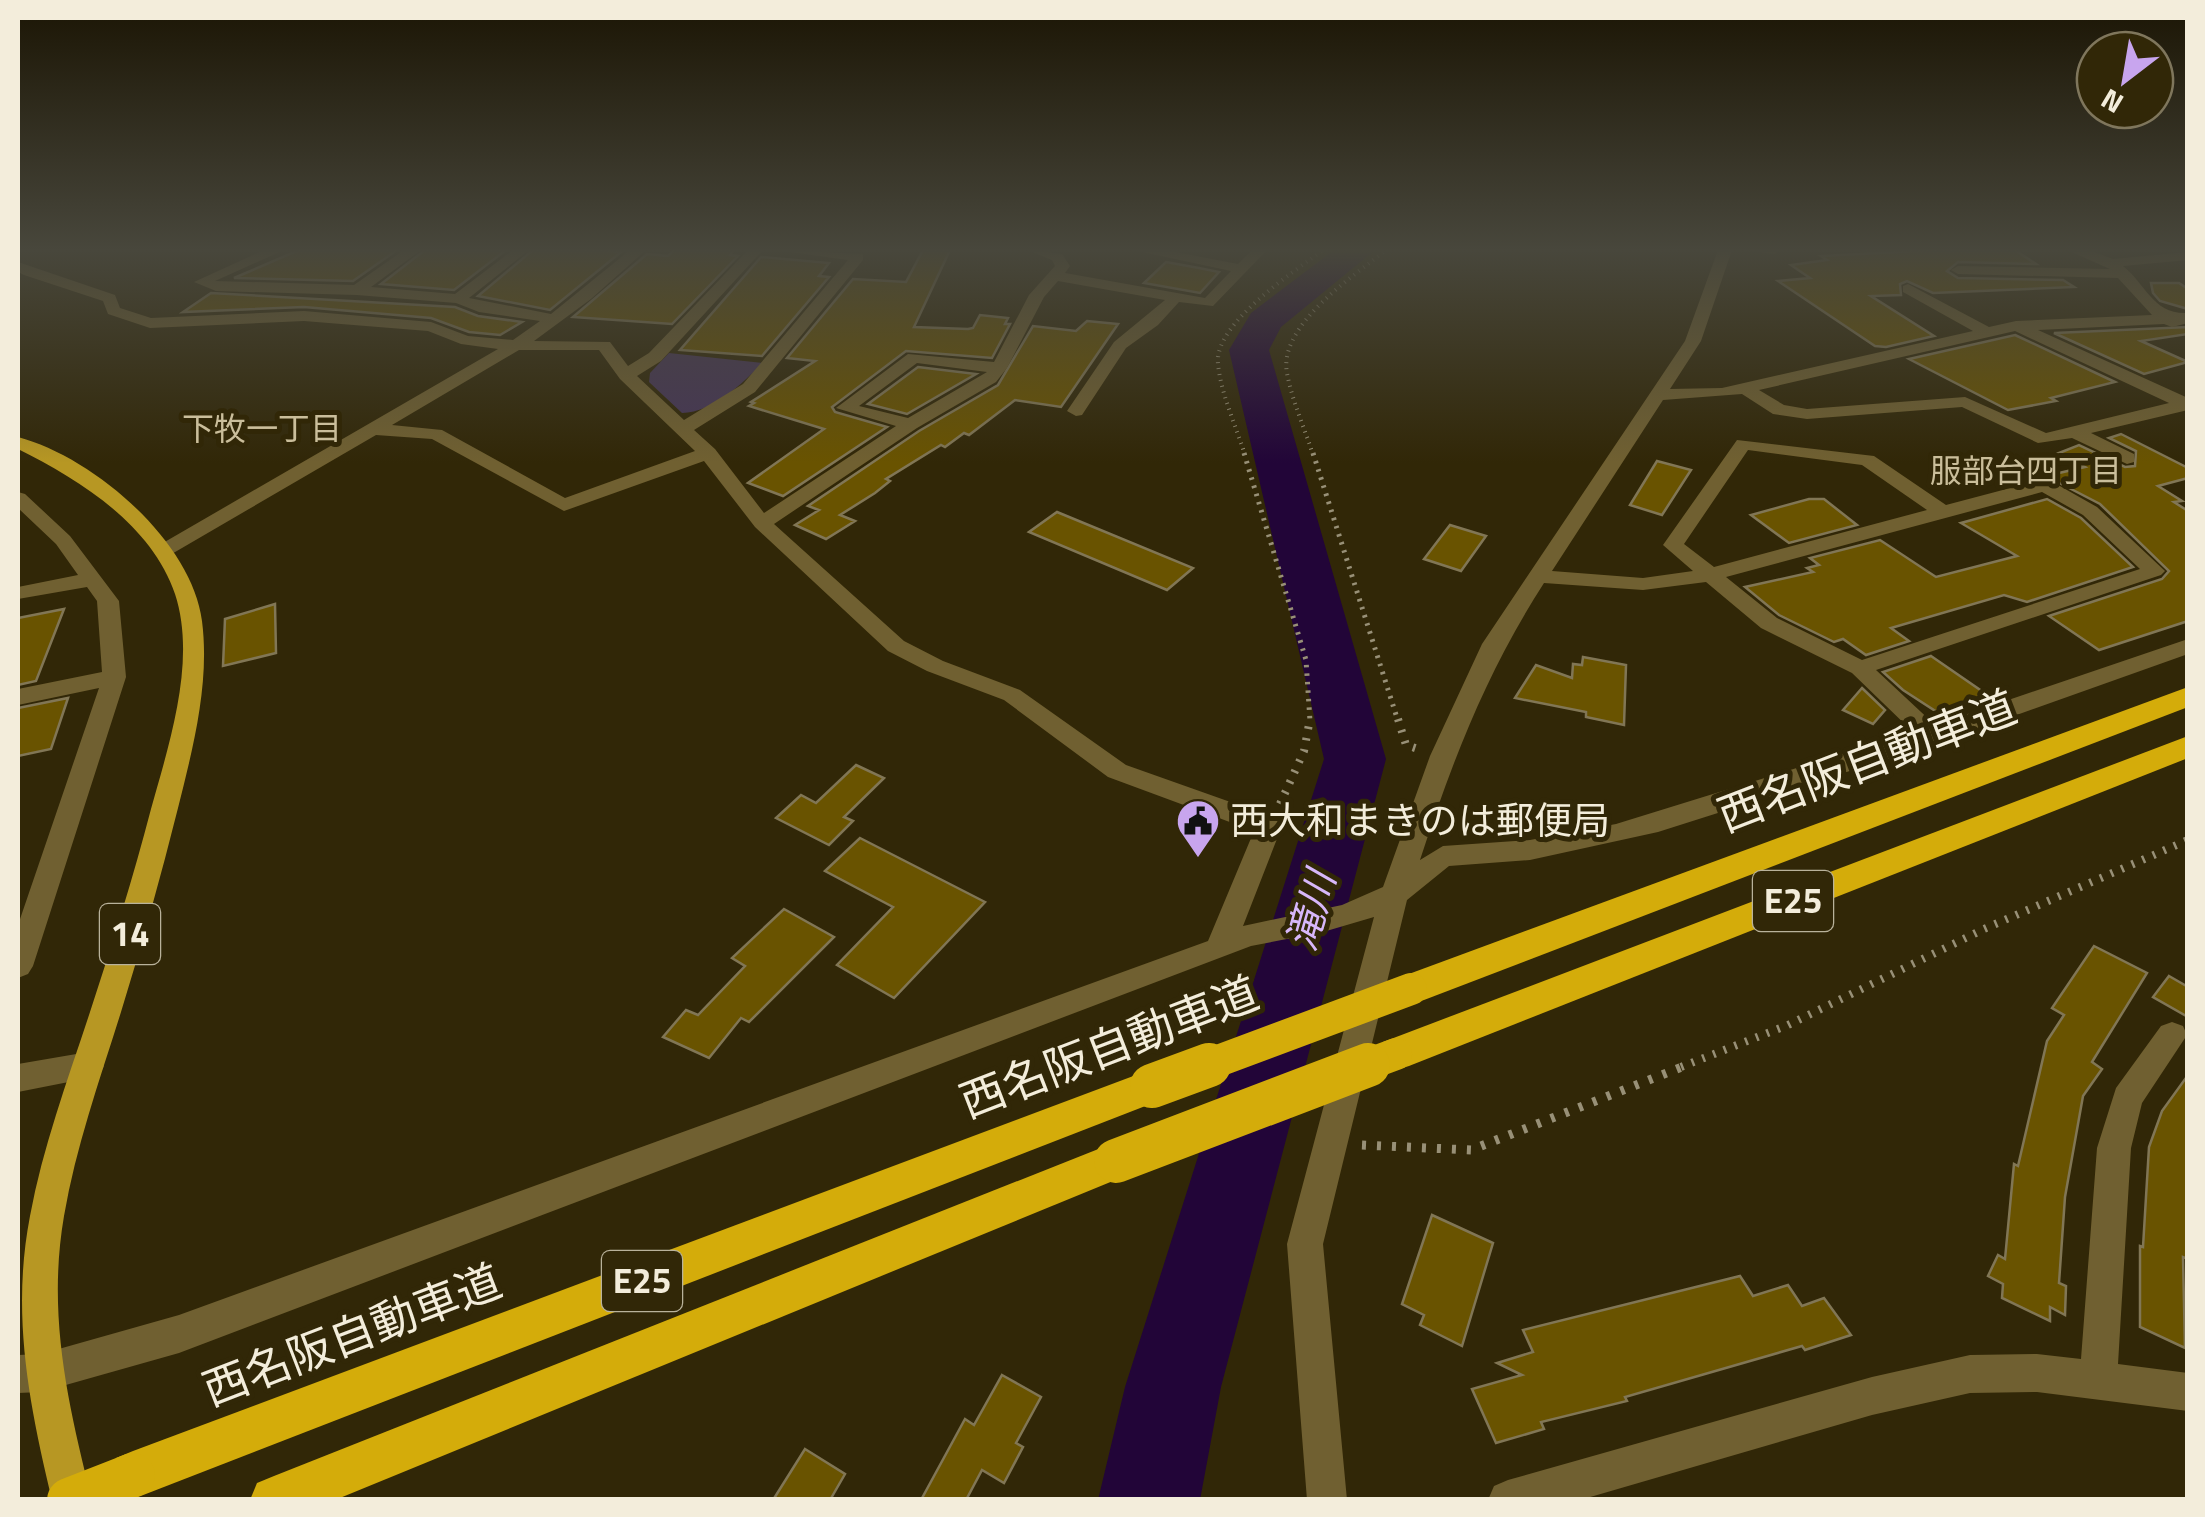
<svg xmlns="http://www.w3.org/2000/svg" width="2205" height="1517" viewBox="0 0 2205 1517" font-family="'Titillium Web','Noto Sans JP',sans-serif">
	<rect width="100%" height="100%" fill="#312707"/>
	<!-- green -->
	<path fill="#463657" d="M669,353L763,363C741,384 714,412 682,413L649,382L650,373Z"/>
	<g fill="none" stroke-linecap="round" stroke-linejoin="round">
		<!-- river -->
		<polygon fill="#220538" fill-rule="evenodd" points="1334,250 1375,250 1281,327 1269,350 1386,759 1221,1387 1200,1500 1098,1500 1125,1387 1324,759 1229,350 1251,313"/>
	</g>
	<!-- building -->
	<g fill="#695300" stroke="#817655" stroke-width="2.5">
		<polygon points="299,250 397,250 353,281 234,278"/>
		<polygon points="425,250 506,250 454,290 381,284"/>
		<polygon points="533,250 598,250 621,252 550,310 478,296"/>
		<polygon points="674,250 734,250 730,255 738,256 672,324 573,317 647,254 668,256"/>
		<polygon points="923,250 950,250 914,327 968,329 973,328 980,315 1008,318 1005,324 1010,324 992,358 906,351 832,407 835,412 887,427 783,496 748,483 824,429 749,406 754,403 751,402 815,361 787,358 853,279 906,282"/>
		<polygon points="1934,250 2015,250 2036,264 1958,262 1947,271 1958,278 2063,280 2074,287 1933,293 1907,281 1900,284 1901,295 1871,296 1934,336 1886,347 1875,346 1778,281 1810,278 1791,265 1827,260 1821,256"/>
		<polygon points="761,257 829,263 819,276 829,277 762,356 680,350"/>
		<polygon points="1166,262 1199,268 1219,272 1200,293 1144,283"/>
		<polygon points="2151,283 2179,283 2188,289 2188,309 2160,301 2153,293"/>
		<polygon points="211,293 455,307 478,316 522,322 500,335 469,332 431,318 304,307 183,312"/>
		<polygon points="1087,321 1118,324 1061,407 1015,400 969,435 964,433 945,447 941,445 886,479 890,481 875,493 840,515 855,521 826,539 795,525 819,510 808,506 919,431 998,385 1033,326 1076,331"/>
		<polygon points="2188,327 2188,334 2141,341 2188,362 2144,374 2054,333"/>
		<polygon points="2015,335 2115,382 2051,398 2056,401 2008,410 1909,359"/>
		<polygon points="918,367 976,374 907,414 868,404"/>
		<polygon points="2121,434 2188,468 2188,478 2158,486 2182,501 2174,502 2188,511 2188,621 2099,650 2049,616 2162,579 2169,571 2100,504 2046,476 2085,467 2059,453 2079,445 2125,467 2135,466 2136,451 2109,438"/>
		<polygon points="1657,461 1691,470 1662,515 1630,505"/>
		<polygon points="1809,499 1824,499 1857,525 1789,543 1751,515"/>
		<polygon points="2047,499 2081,518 2133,567 2027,602 2004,595 1891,628 1909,641 1866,655 1843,639 1834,642 1779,615 1745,587 1813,572 1807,568 1819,565 1810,558 1880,540 1936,577 2017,556 1961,523"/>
		<polygon points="1057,512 1193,568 1167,590 1029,532"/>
		<polygon points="1450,525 1486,536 1461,571 1424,559"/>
		<polygon points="275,604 276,653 223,666 225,619"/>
		<polygon points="64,609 36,681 18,685 18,618"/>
		<polygon points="1931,656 1986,694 1937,712 1903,690 1883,672"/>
		<polygon points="1583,657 1626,665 1624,725 1586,717 1586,712 1515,698 1536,665 1572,678 1573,664 1582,665"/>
		<polygon points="1862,688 1885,710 1873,724 1843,710"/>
		<polygon points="68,698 51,749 18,756 18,708"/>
		<polygon points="856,765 884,778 844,817 853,821 829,845 776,818 801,795 816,803"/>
		<polygon points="860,838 985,902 894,998 837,965 893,907 825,871"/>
		<polygon points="784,909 834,937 749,1022 741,1018 709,1058 663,1037 686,1010 698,1015 745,966 732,958"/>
		<polygon points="2094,946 2147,973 2092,1062 2102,1069 2083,1096 2065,1197 2059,1283 2066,1286 2065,1315 2050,1307 2050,1321 2002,1298 2003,1284 1988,1276 1998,1255 2005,1259 2014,1164 2018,1166 2047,1041 2064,1015 2052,1008"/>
		<polygon points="2169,976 2188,987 2188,1017 2153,997"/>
		<polygon points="2188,1075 2188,1259 2183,1257 2185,1348 2140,1327 2140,1246 2143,1247 2149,1147 2162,1111"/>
		<polygon points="1432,1215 1493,1243 1462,1346 1420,1325 1424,1315 1402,1304"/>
		<polygon points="1740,1276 1753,1296 1788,1285 1802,1306 1824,1298 1851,1335 1805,1350 1802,1346 1625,1397 1627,1401 1541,1422 1544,1429 1496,1443 1472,1389 1522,1375 1497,1363 1533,1352 1523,1330"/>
		<polygon points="1002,1375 1041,1397 1016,1443 1023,1447 1004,1483 982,1470 966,1500 921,1500 965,1419 974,1425"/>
		<polygon points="805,1449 845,1474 830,1500 773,1500"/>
	</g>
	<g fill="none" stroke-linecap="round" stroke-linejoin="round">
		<!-- path-far3 -->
		<g stroke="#989077" stroke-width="4" stroke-dasharray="1 5" stroke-linecap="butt">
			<path d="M1245,455C1236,426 1221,394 1218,364C1214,323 1294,272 1323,250"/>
			<path d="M1313,455C1305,429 1292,401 1287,373C1278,325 1354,276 1386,250"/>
		</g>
		<!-- path-far2 -->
		<g stroke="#989077" stroke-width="5" stroke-dasharray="2.5 6" stroke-linecap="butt">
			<polyline points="1244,453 1306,660 1310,721"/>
			<polyline points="1313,453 1398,721"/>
		</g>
		<!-- path-far1 -->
		<g stroke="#989077" stroke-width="8" stroke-dasharray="2.5 9" stroke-linecap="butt">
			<polyline points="1398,719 1406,745 1418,749"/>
			<polyline points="1280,804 1304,751 1310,719"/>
			<polyline points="1681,1067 1788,1025 1984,929 2188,840"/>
		</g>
		<!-- path -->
		<polyline stroke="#989077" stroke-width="9" stroke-dasharray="4 11" stroke-linecap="butt" points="1362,1145 1471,1150 1687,1065"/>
		<!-- minor -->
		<g fill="#706031" fill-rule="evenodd">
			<path d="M264,250H284L215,281L354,285L404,250H421L371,287L455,294L513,250H529L469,298L551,314L630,250H646L591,299L534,341L610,342L628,366L649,353L748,250H763L661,361L637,376L684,420L743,384L848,260L776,250L863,254V260L755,392L694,430L715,449L764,513L896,426L836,408L908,354L994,362L1029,295L1055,266L1052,260L1027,250L1062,254L1070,266L1065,273L1205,298L1231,271L1133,250H1165L1238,264L1252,250H1267L1213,306L1179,302L1158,325L1126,348L1082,415L1076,416L1067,411L1114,342L1165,300L1058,281L1044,297L1007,368L996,382L917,428L774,524L904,641L943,661L1020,690L1126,765L1278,819L1282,826L1243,926L1342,905L1383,887L1430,756L1482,644L1685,341L1718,250H1732L1701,341L1670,389L1722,388L1973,331L1903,292V286L1908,284L1989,327L2016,321L2152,315L2118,278L1958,274L1951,270L1958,266L2110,269L2067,250H2089L2113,259L2188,252V260L2123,266C2146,284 2153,315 2188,313V323L2172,327L2164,324L2038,330L2188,398V410L2091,433L2134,454V462L2127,464L2072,438L2038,443L1962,407L1807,419L1773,414L1742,394L1663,400L1552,571L1643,578L1693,571L1663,545L1737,440L1874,456L1946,505L2044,479L2051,481L2097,507L2165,571L2161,575L1876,670L1935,725L2188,639V654L1941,742L1658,832L1530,860L1449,866L1407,900L1323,1244L1347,1500H1307L1287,1244L1374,917L1323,932L1251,946L179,1353L41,1392L18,1393V1355L41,1354L179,1315L1208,941L1254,831L1108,777L1004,700L927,671L888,651L755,527L704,461L564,511L432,439L376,435L170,555H156L153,551L156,547L498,349L461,344L428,331L304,321L150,328L108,314L103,301L24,275L18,272V262L115,295L120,308L151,318L304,311L431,322L468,336L513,340L540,321L479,312L456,303L357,295L216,291L194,282ZM2015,331L2169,403L2046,433L1965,397L1807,409L1784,405L1759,390ZM519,350H599L620,379L695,451L565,498L442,430L392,425ZM917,363L987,372L908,418L859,406ZM1748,450L1862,465L1927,510L1714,567L1684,544ZM2042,492L2083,515L2140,569L1862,660L1777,618L1726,577ZM1706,582L1761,628L1852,673L1913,732L1616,824L1530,840L1443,846L1420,860C1453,759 1486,673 1544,583L1643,590Z"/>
			<polygon points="1745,250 1781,250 1774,254"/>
			<polygon points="18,492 25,494 70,536 119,601 126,677 33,966 28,974 18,978 18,925 99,688 18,705 18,689 102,672 97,601 87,587 18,599 18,587 78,575 56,544 18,508"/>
			<polygon points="2172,1022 2183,1026 2187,1035 2142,1103 2131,1148 2118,1364 2188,1373 2188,1411 2037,1392 1970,1393 1872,1415 1580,1500 1488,1500 1494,1486 1508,1480 1872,1377 1970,1355 2037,1354 2081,1359 2097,1148 2116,1088 2161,1026"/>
			<polygon points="88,1052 99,1056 104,1066 99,1076 18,1092 18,1064"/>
		</g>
		<!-- major -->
		<path fill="#b79723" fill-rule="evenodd" d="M18,437C93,457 192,541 202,621C210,683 193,748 178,808C161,876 142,944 121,1012C100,1079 76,1146 64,1216C47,1315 68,1404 92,1500H52C29,1404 11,1314 30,1216C43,1146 68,1079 90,1012C112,945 133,878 151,809C169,744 197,661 175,594C151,524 80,480 18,449Z"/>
		<!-- highway -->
		<g fill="#d4ac0a" fill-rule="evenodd">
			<polygon points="2188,687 2188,707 1424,1000 1411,1004 1398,1000 1393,989 1398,978"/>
			<polygon points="2188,736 2188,758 1409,1066 1396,1070 1383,1066 1377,1054 1383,1042"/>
			<polygon points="1152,1069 1166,1074 1171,1086 1166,1098 133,1499 116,1492 109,1475 116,1458 133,1451"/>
			<polygon points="1116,1142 1130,1148 1136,1161 1130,1174 335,1500 250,1500 257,1483 274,1476"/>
		</g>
		<!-- highway-bridge-far1 -->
		<g stroke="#d4ac0a" stroke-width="32">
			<polyline points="1202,1067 1411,989"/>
			<polyline points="1361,1067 1396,1054"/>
		</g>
		<!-- highway-bridge -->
		<g stroke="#d4ac0a" stroke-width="44">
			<polyline points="1152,1086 1209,1065"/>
			<polyline points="1116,1161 1368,1065"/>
			<polyline points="69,1500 133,1475"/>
		</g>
	</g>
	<!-- sky -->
	<linearGradient id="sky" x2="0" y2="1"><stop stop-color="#1b1504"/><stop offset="0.54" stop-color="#48473c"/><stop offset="1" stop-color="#48473c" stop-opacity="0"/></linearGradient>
	<rect width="2205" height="463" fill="url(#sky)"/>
	<!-- icons -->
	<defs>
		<g id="civic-pin" transform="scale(2.25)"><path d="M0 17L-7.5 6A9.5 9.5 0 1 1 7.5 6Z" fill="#c8a5ee" stroke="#312707"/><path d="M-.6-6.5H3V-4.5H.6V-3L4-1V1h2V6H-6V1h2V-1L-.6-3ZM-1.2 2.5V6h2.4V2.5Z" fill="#111"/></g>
	</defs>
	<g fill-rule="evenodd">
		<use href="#civic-pin" x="1198" y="821"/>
	</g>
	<g text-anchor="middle" stroke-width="10" stroke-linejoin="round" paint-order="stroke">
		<!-- far-neighbourhood labels -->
		<g font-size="32" fill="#cabe9b" stroke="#312707">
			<text x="262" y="440">下牧一丁目</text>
			<text x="2026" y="482">服部台四丁目</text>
		</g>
		<!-- shield labels -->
		<g fill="#312707" stroke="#b9b29b" stroke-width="2.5">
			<rect x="1753" y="871" width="80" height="60" rx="8"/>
			<rect x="100" y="904" width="60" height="60" rx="8"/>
			<rect x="602" y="1251" width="80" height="60" rx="8"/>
		</g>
		<g font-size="35" font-weight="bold" fill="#f3eddb">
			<text x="1793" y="913">E25</text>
			<text x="130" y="946">14</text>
			<text x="642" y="1293">E25</text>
		</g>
		<!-- poi labels -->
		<g font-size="38" fill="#f3eddb" stroke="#312707" text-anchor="start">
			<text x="1230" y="834">西大和まきのは郵便局</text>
		</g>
		<!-- water labels -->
		<g font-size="40" font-style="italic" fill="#d7b7fa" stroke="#312707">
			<text transform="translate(1311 911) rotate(-74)" y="14">滝川</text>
		</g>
		<!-- near-street labels -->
		<g font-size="45" fill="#f3eddb" stroke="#312707">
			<text transform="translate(1867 761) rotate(-21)" y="16">西名阪自動車道</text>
			<text transform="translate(1109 1047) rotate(-21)" y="16">西名阪自動車道</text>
			<text transform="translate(352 1335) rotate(-21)" y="16">西名阪自動車道</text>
		</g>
	</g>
	<!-- border -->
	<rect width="2205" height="1517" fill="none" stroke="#f3eddb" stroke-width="40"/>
	<!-- north arrow -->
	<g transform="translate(2125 80) rotate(211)"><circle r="48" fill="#312707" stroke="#7f765c" stroke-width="2.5"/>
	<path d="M0-8L18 38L0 25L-18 38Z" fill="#c8a5ee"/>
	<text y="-15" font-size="28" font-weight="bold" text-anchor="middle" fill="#f3eddb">N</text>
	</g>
</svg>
